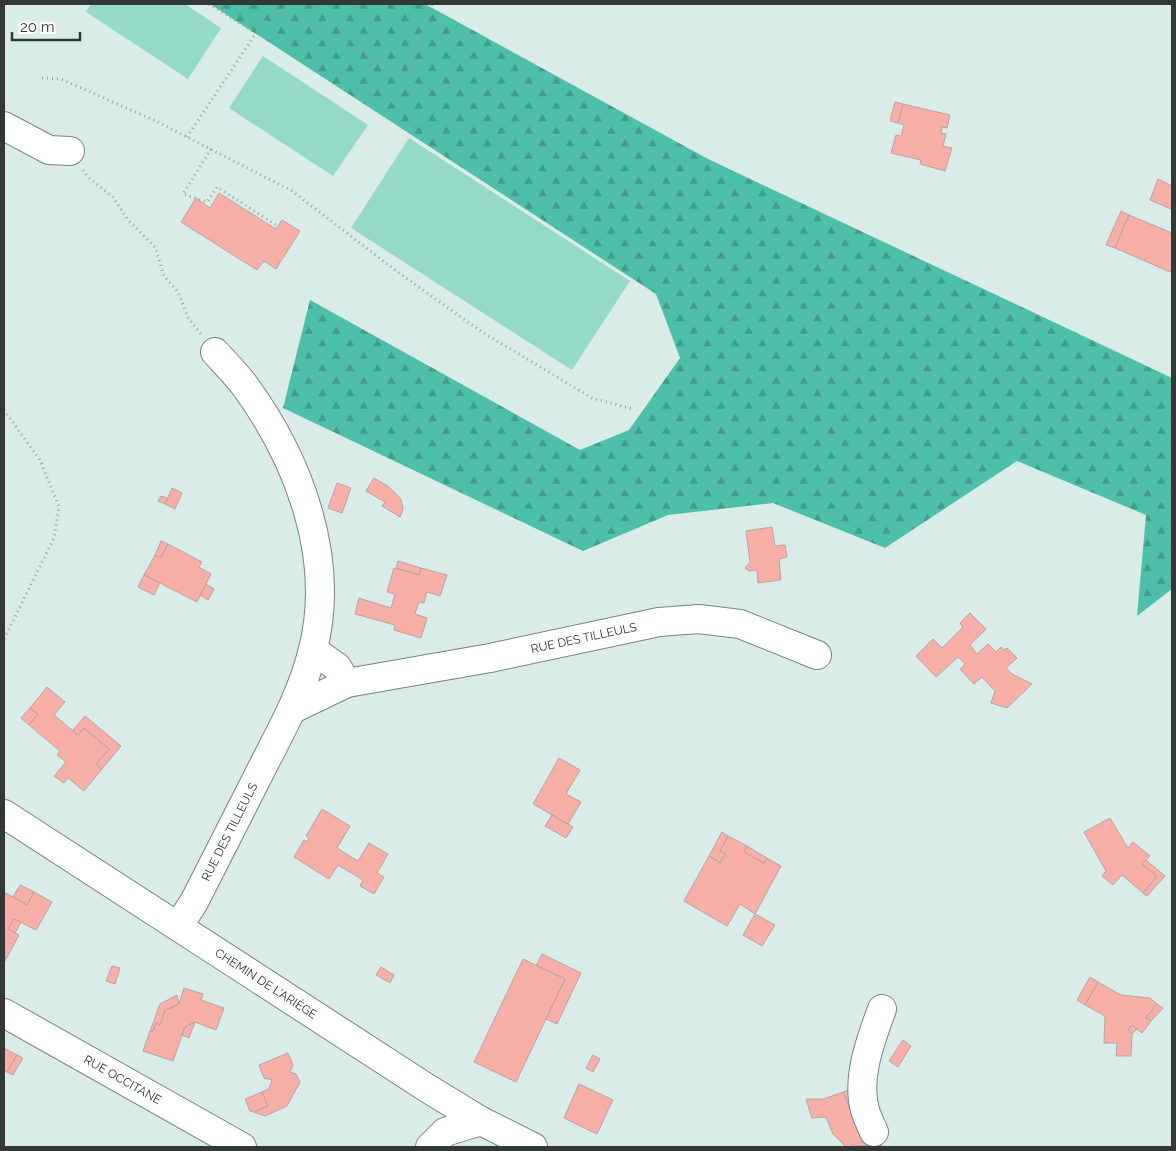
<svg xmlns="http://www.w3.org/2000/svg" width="1176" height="1151" viewBox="0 0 1176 1151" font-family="Raleway,sans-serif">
	<defs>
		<pattern id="forest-firs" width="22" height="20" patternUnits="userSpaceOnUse" patternTransform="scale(1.25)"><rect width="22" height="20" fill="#4ec0aa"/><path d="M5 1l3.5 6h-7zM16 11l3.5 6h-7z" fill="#419d8b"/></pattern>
	</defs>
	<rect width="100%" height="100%" fill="#daece7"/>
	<!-- forest -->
	<polygon fill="url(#forest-firs)" points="210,4 425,4 708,159 1172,378 1172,589 1137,616 1146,515 1017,461 885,548 773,503 668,515 583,551 283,408 310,300 580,450 629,430 680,358 656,294"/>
	<!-- garden -->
	<g fill="#95d9c9">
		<polygon points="91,4 185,4 221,28 188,79 86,12"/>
		<polygon points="263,56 368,125 333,176 229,108"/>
		<polygon points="409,138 630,281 572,370 351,228"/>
	</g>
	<!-- building -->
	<g fill="#f8afa8" stroke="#b6a5a3">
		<polygon points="895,102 903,104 898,123 890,121"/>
		<polygon points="903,104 950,115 947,128 942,127 941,133 946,134 943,146 952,148 945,171 920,164 921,160 891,153 896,135 901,136 904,125 898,123"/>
		<polygon points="1158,179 1172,186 1171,209 1150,200"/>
		<polygon points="219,193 276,229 282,220 300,231 276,269 264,261 257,270 181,222 196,198 210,208"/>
		<polygon points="1121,211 1129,215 1115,248 1106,245"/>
		<polygon points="1129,215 1172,233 1172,267 1170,272 1115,248"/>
		<polygon points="374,478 389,487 401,499 403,509 400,517 382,506 385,502 366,491"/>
		<polygon points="337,483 351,488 342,513 328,508"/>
		<polygon points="172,488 182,493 175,509 165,504"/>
		<polygon points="161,496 167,498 165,504 158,501"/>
		<polygon points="772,527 775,546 785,545 787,557 779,559 781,580 758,583 757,570 749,571 745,568 750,562 746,531"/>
		<polygon points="161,541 168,544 161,558 155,555"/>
		<polygon points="168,544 202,562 199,567 211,574 197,602 144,575 155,555 161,558"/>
		<polygon points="398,561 421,568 419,575 396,568"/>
		<polygon points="394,568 419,575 421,568 447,575 440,596 427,592 424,603 419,602 415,614 427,618 421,638 394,630 395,625 355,614 359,598 391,608 395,594 387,592"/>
		<polygon points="144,575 160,583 154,595 138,587"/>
		<polygon points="206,584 214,589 208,600 200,595"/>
		<polygon points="970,613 986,629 970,645 977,654 988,644 996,652 1001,647 1004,650 1007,648 1017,658 1006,668 1012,674 1032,684 1007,708 991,703 995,691 982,677 974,684 960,669 965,664 958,657 936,677 916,656 933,639 942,648 963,627 960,623"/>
		<polygon points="47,687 65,702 54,715 78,735 84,728 109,749 96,764 102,769 84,791 68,778 64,783 54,776 66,762 57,755 60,751 29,725 38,714 30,708"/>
		<polygon points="30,708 38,714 29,725 21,718"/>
		<polygon points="85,716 121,746 102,769 96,764 109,749 84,728 78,735 73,730"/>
		<polygon points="559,758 580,770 566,794 581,802 568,824 533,804"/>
		<polygon points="322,809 350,826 337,848 358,861 369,843 388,854 377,873 384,877 374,894 360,886 363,880 338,865 329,879 294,857 304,840 307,842 309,838 306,836"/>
		<polygon points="552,815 573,827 566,838 545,826"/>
		<polygon points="1110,818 1128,848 1133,842 1150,856 1142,864 1157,876 1143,893 1122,875 1113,885 1102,876 1106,871 1084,832"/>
		<polygon points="722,832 728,836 720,851 726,854 720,863 709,856"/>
		<polygon points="728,836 747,846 744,852 764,863 767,858 781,866 755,914 740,904 727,926 684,901 709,856 720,863 726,854 720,851"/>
		<polygon points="747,846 767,858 764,863 744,852"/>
		<polygon points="1146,860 1165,876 1147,896 1143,893 1157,876 1142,864"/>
		<polygon points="20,885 34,892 27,905 13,897"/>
		<polygon points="4,892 27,905 34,892 52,902 36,930 14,919 8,929 19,935 5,961"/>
		<polygon points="755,914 775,925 762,946 743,935"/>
		<polygon points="14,919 21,922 15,933 8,929"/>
		<polygon points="542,954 581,973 557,1024 546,1019 565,979 536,966"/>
		<polygon points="523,959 565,979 516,1082 474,1062"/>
		<polygon points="112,966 120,968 115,984 106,981"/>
		<polygon points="381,967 394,975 390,983 376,975"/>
		<polygon points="1090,977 1098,982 1085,1005 1077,1000"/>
		<polygon points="1098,982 1121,995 1150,998 1157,1004 1146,1018 1151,1021 1142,1033 1132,1025 1128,1030 1132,1034 1131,1056 1116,1056 1117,1043 1104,1043 1105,1016 1085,1005"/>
		<polygon points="184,988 203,994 201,1000 224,1008 216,1030 195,1022 185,1027 173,1061 143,1051 150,1031 153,1031 156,1023 160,1025 165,1010 179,1004"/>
		<polygon points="177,995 179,1004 165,1010 160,1025 156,1023 153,1031 150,1031 160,1004"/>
		<polygon points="1157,1004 1163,1008 1151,1021 1146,1018"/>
		<polygon points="195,1022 189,1038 182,1035 185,1027"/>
		<polygon points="1132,1025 1137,1029 1132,1034 1128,1030"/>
		<polygon points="903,1040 911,1046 898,1067 889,1061"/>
		<polygon points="4,1048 17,1055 7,1072 4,1070"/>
		<polygon points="288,1053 293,1065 290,1072 296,1074 300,1082 287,1106 265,1116 254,1112 268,1106 262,1092 269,1089 272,1080 264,1078 259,1065"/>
		<polygon points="17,1055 23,1058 13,1075 7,1072"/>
		<polygon points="593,1055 600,1059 593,1072 586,1068"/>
		<polygon points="579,1084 613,1100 597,1134 564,1118"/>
		<polygon points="850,1089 864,1129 853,1117 843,1092"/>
		<polygon points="262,1092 268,1106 254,1112 250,1111 245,1099"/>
		<polygon points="843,1092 853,1117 883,1147 854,1145 846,1147 833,1134 826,1117 812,1118 806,1099 824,1099"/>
	</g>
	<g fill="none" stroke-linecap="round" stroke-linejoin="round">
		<!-- minor casing -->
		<g stroke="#758681" stroke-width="30">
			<g id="minor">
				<polyline points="4,126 49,150 70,151"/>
				<polyline points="313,650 337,667 347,683"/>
				<path id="s1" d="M293,709L347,683L490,658L659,622L699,619L740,624L817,655"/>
				<path id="s2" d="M4,814L427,1088L481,1121L533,1147"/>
				<path id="s3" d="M179,925L194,902C216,858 239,814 261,770C281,731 303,692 313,649C336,558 299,460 245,386C236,374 225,363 215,352"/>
				<path id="s4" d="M4,1013L242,1147"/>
				<path d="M874,1132C871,1125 867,1117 865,1110C856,1078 871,1039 882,1009"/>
				<polyline points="430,1147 445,1132 481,1121"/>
			</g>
		</g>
		<!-- path -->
		<g stroke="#94a29e" stroke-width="3" stroke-dasharray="1 4" stroke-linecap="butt">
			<polyline points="209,4 256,33"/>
			<polyline points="42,78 61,79 156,121 292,191 399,273 482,332 592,398 633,409"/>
			<polyline points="187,137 256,33 277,10 407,75 432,4"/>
			<polyline points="211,149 183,194 207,202 217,187 276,225 274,228"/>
			<polyline points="83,170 88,177 113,197 128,220 155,247 164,276 178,292 188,318 201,334"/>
			<polyline points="4,410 40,460 59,507 54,538 4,639"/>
		</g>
		<!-- minor -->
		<use href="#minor" stroke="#fff" stroke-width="28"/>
	</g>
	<g text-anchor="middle" stroke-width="4.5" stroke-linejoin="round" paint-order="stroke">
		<!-- street labels -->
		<g font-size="12" fill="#313836" stroke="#fff">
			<text dy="4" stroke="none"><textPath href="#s1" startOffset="301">RUE DES TILLEULS</textPath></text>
			<text dy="4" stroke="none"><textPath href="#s3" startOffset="106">RUE DES TILLEULS</textPath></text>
			<text dy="4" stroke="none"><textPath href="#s2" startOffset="312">CHEMIN DE L'ARIÈGE</textPath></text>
			<text dy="4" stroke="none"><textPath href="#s4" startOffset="136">RUE OCCITANE</textPath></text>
		</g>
	</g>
	<!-- border -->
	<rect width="1176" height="1151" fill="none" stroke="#313836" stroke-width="10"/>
	<!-- scale -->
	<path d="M12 32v8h68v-8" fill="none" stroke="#313836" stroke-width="2.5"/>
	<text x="20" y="32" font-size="15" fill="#313836" stroke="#ffffff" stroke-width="4" paint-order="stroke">20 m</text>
</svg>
